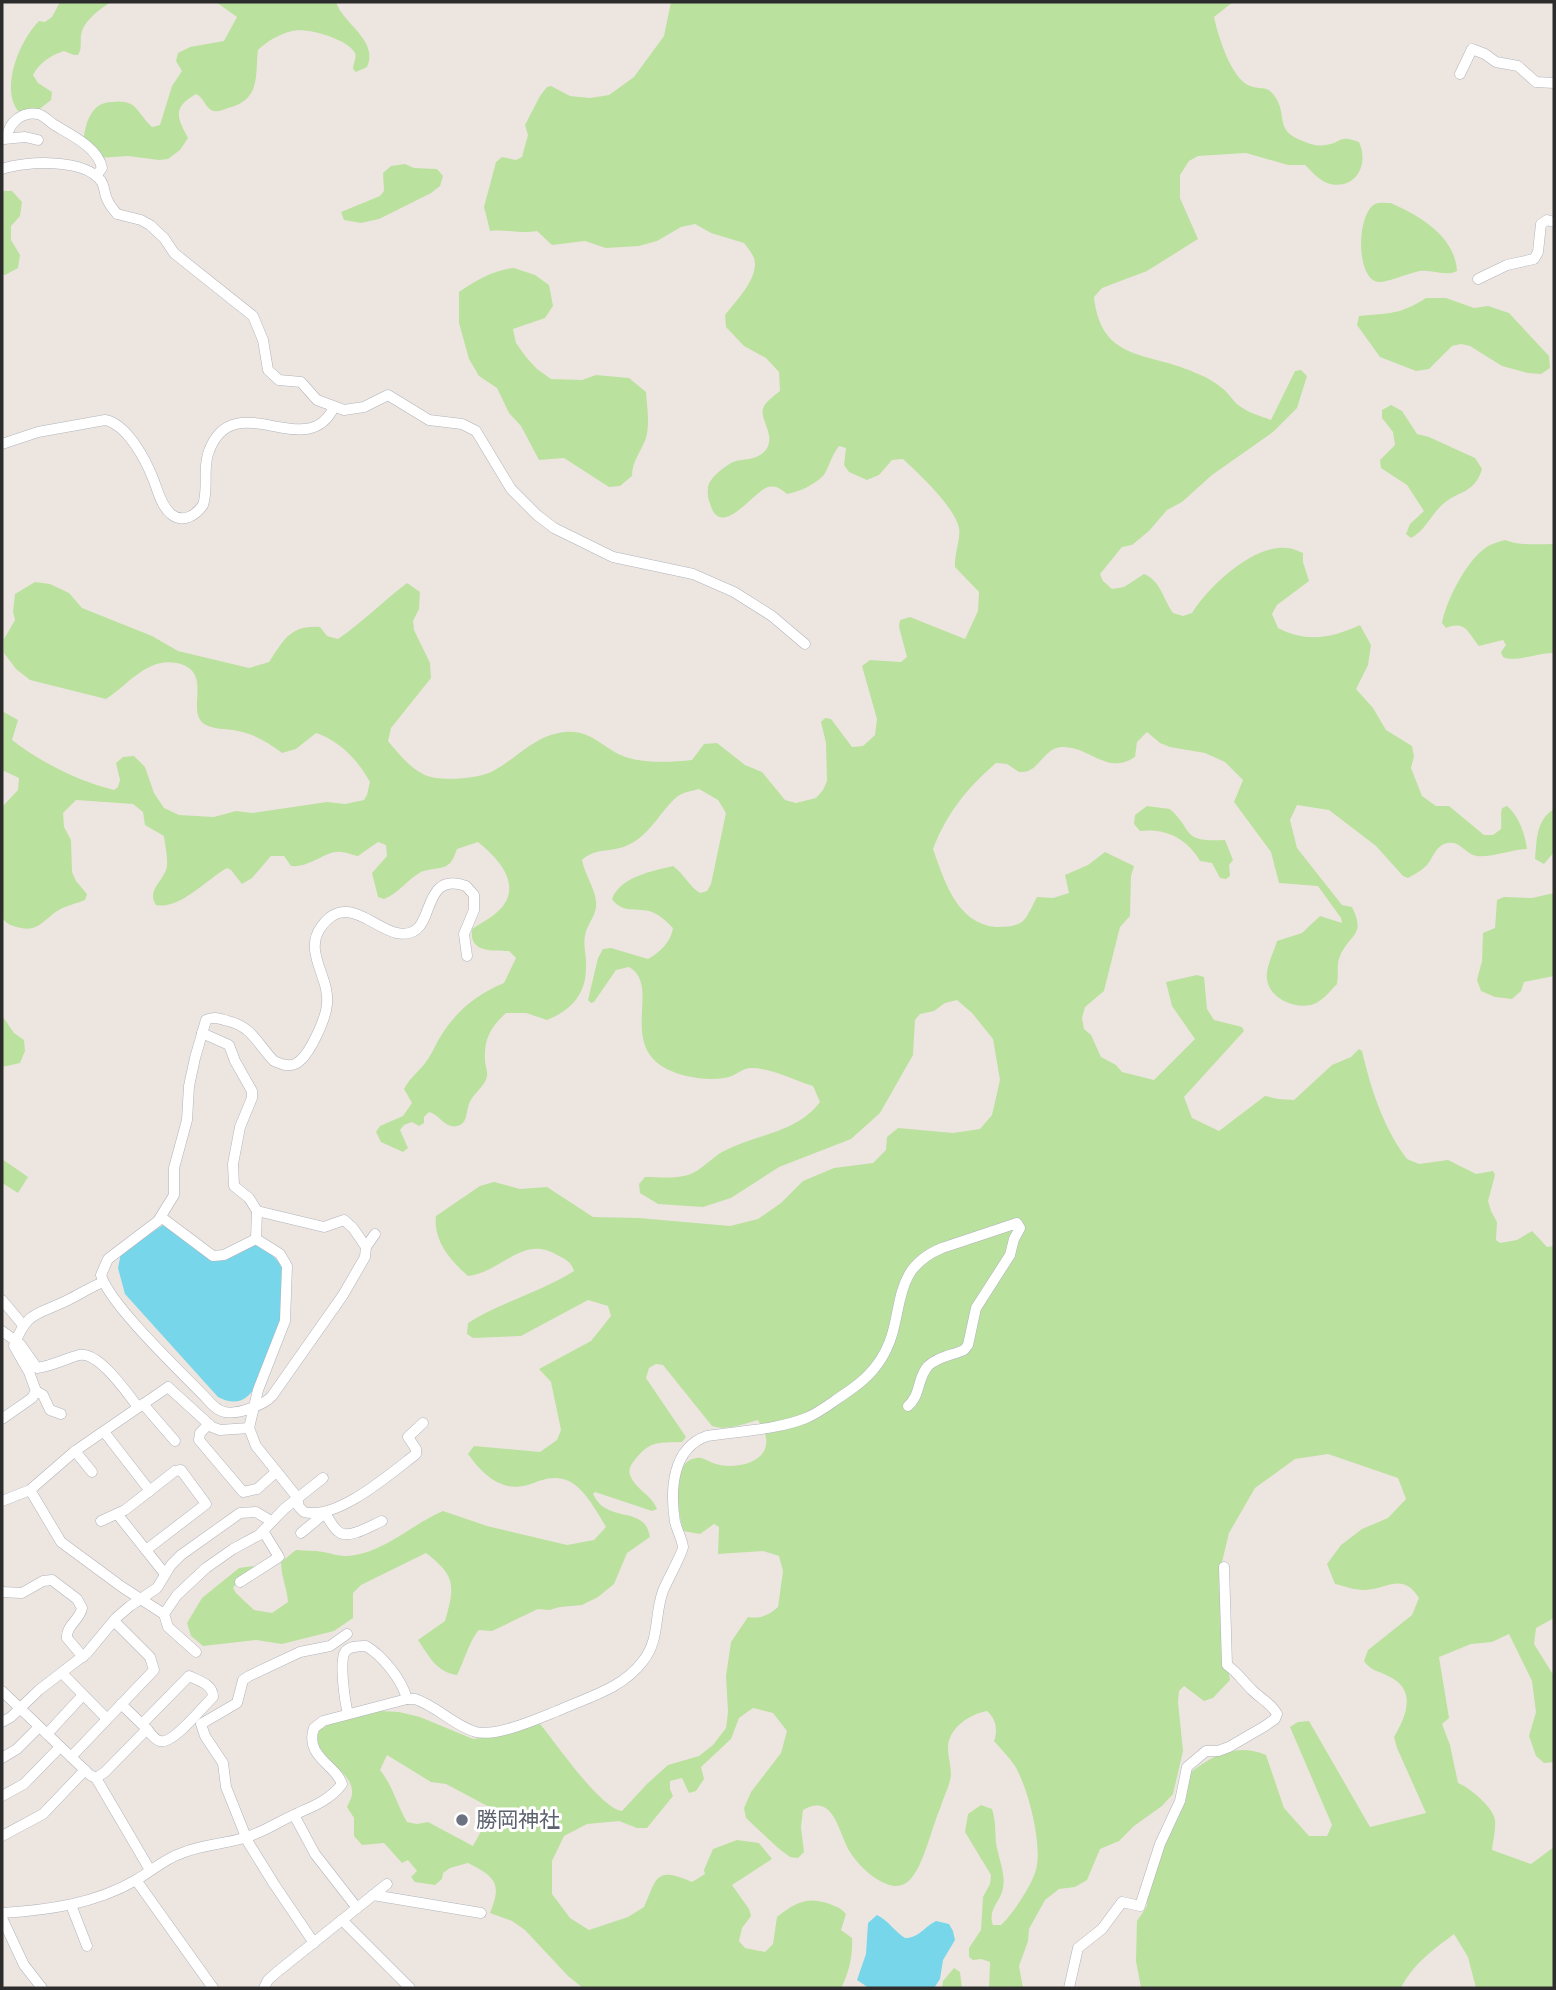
<svg xmlns="http://www.w3.org/2000/svg" width="1556" height="1990" viewBox="0 0 1556 1990" font-family="Overpass,'Noto Sans JP',sans-serif">
	<rect width="100%" height="100%" fill="#ede6e0"/>
	<!-- green -->
	<g fill="#bbe19e" fill-rule="evenodd">
		<path d="M60,2H111C101,8 86,19 82,31C79,40 83,47 78,55H74L64,51C51,55 39,63 33,75L38,83L52,92L51,100L37,111H18C0,87 20,40 39,21L45,22L52,17Z"/>
		<path d="M216,2H336C343,24 379,40 367,67L356,72L353,69C353,63 357,58 355,53C348,39 306,27 292,31C280,34 267,41 258,50C255,76 261,100 228,108C223,110 216,113 211,110C204,105 204,98 196,94C172,108 177,117 188,138L180,150L168,159L159,160L128,156L99,158L83,147C84,128 89,102 112,102C120,101 127,101 134,106C140,112 145,121 152,127L160,125L172,86L182,71L176,61L178,53L190,47L224,41L237,17Z"/>
		<path d="M671,2H1233L1214,17C1218,35 1231,79 1250,86C1260,90 1266,85 1274,95C1289,116 1273,130 1303,141C1314,146 1322,147 1334,143C1337,142 1340,139 1344,139C1348,138 1355,141 1359,142C1370,166 1354,192 1327,183C1319,180 1311,171 1305,165H1288L1246,153L1198,156L1189,161L1180,175V198L1198,239L1147,271L1102,288L1094,297C1101,364 1151,351 1198,374C1206,377 1215,382 1222,388C1229,393 1233,402 1241,407C1249,413 1261,416 1271,420L1295,371L1301,370L1307,376L1297,408L1273,432L1212,475L1182,502L1167,510L1149,531L1132,545L1122,547L1100,574L1103,581L1112,589L1124,587L1144,574C1161,581 1163,599 1173,613L1183,616L1192,613C1208,587 1253,544 1287,548C1292,548 1298,551 1303,553V562L1309,581L1277,605L1272,614L1278,628C1307,643 1332,638 1360,625L1371,645L1368,665L1356,689L1373,708L1386,730L1412,746L1414,756L1411,768L1422,796L1436,806H1449L1484,835H1493L1501,829C1502,821 1500,815 1502,808L1507,806C1519,816 1525,834 1527,849C1513,849 1485,860 1473,855C1462,850 1458,839 1444,844C1435,848 1433,858 1427,865C1421,871 1415,874 1408,878L1403,876L1376,846L1329,810L1297,805L1290,820L1297,848L1342,905L1352,907C1366,936 1351,932 1340,956C1336,965 1339,974 1337,984C1330,991 1321,1003 1311,1005C1293,1009 1269,998 1267,979C1265,968 1274,952 1277,941L1302,933L1320,916L1342,923L1341,918L1318,886L1279,883L1271,852L1234,802L1243,780L1225,762L1205,753L1170,747L1160,743L1147,732L1137,742L1135,757C1106,776 1091,746 1061,747C1047,748 1041,764 1030,770C1027,772 1023,772 1019,772L1007,764L996,763C967,788 947,813 933,849C944,880 957,924 996,927C1005,927 1016,927 1023,921C1029,915 1033,904 1037,897L1053,898L1069,893L1065,875L1088,865L1105,852L1134,866L1131,876L1130,916L1120,927L1104,991L1085,1007L1082,1018L1084,1029L1091,1035L1101,1057L1116,1065L1122,1072L1154,1080L1195,1039L1172,1006L1166,982L1197,975L1204,977L1207,1009L1214,1020L1242,1027L1244,1031L1184,1097L1192,1118L1219,1131L1265,1096L1278,1099L1294,1100L1332,1065L1351,1057L1359,1049L1362,1051C1371,1089 1383,1127 1407,1159L1419,1164L1448,1160L1476,1174L1493,1171L1495,1175L1488,1201L1491,1211L1497,1222L1496,1240L1500,1243L1517,1240L1532,1231L1547,1247L1554,1246V1618L1536,1628L1534,1644L1554,1676V1762L1544,1763L1536,1756L1529,1736L1536,1712L1532,1681L1509,1634L1492,1642L1471,1644L1439,1657L1449,1718L1442,1724L1450,1745L1458,1783C1469,1787 1494,1808 1495,1820C1496,1829 1493,1841 1492,1850L1531,1864L1554,1847V1988H1476L1468,1957L1454,1934C1433,1950 1413,1964 1401,1988H1141L1136,1961L1137,1921L1147,1906L1148,1885L1191,1772C1214,1754 1238,1743 1266,1755L1284,1808L1309,1836H1327L1332,1825L1290,1727L1298,1722L1309,1721L1370,1827L1426,1813L1397,1748L1394,1737C1405,1718 1417,1692 1392,1678C1382,1672 1370,1671 1364,1661L1368,1650L1412,1615L1419,1598C1402,1571 1387,1590 1363,1590C1354,1590 1344,1586 1335,1584L1327,1564L1341,1545L1362,1529L1388,1518L1406,1499L1398,1478L1328,1454L1295,1459L1255,1488L1229,1533L1222,1562L1221,1627L1230,1680L1213,1698L1204,1701L1184,1686L1179,1691L1178,1702L1183,1751L1173,1794L1162,1806L1134,1826L1119,1841L1100,1849L1087,1880L1075,1887L1059,1889L1045,1900L1029,1929L1028,1941L1019,1966L1023,1988H989L990,1962L981,1959L973,1960L969,1957V1948L981,1930L983,1897L990,1884L991,1875L965,1832L968,1814L981,1805L992,1809C996,1822 995,1830 996,1843C998,1857 1006,1874 1003,1888C1001,1901 987,1910 993,1925H1001C1013,1914 1035,1881 1037,1865C1041,1840 1028,1788 1015,1766C1009,1757 1001,1749 994,1741C998,1730 996,1719 987,1711C970,1714 948,1728 948,1748C948,1757 951,1766 951,1775C950,1785 944,1796 941,1806C933,1825 928,1847 919,1866C916,1872 911,1880 906,1883C888,1895 859,1867 850,1852C838,1834 835,1792 803,1810L801,1827L804,1852L798,1858L790,1857L778,1848L746,1818L744,1808L751,1792L781,1753L787,1731L773,1713L753,1708L739,1718L731,1739L701,1767L704,1779L696,1791L689,1793L682,1778L670,1781V1789L673,1796L647,1828H637L619,1821L587,1824L564,1836L552,1861V1894L570,1918L589,1930L628,1917L644,1907C657,1878 655,1866 692,1882L705,1874L704,1870L713,1849L737,1840L759,1843L772,1859L732,1885L749,1909L751,1916L742,1928L739,1941L745,1948L765,1952L773,1944L777,1917C793,1904 806,1896 827,1903C836,1907 839,1906 846,1914L841,1930L852,1938C853,1955 849,1973 841,1988H583L568,1976L525,1930L512,1921L490,1913C502,1884 496,1877 468,1863L450,1868L443,1873L442,1879L435,1885L415,1882L411,1877L417,1871L408,1860L402,1863L384,1843L362,1845L354,1836V1818L347,1807C349,1802 353,1796 352,1791C350,1765 310,1764 319,1730L337,1720L381,1711L399,1712L420,1717L473,1739L501,1735L540,1724C556,1743 600,1808 622,1811L647,1784L668,1765L699,1756L713,1745L726,1728L728,1712L726,1676L731,1642L748,1617C761,1619 769,1615 778,1607L783,1571L779,1556L763,1551L718,1554L719,1527L714,1524L700,1534L683,1531C679,1511 672,1485 683,1467C686,1461 694,1457 701,1458C706,1459 711,1463 716,1464C731,1469 763,1465 766,1445C768,1436 762,1428 758,1420C743,1424 727,1431 712,1426L663,1365L656,1364L649,1368L646,1378L686,1437L682,1442C658,1443 650,1440 634,1461C631,1465 628,1469 630,1475C636,1490 652,1495 657,1509L652,1511L595,1492L593,1494C607,1525 645,1504 650,1537L627,1553L614,1584L598,1597L582,1605L560,1607L549,1610L538,1609L492,1631L479,1630C470,1639 464,1662 457,1675C436,1672 429,1656 418,1640L445,1621C455,1586 456,1576 426,1553L361,1585L353,1593V1618L334,1631L282,1644L256,1640L203,1646L191,1636L187,1623L202,1598L239,1568L253,1566L254,1569L237,1582L233,1588L236,1593L254,1610L272,1613L288,1602C287,1588 281,1576 281,1562L296,1550C305,1551 314,1550 323,1552C330,1553 338,1556 345,1556C382,1555 410,1525 443,1511L487,1526L567,1545L594,1540L606,1527C597,1512 582,1483 563,1479C552,1476 541,1480 531,1484C503,1494 483,1475 468,1454L474,1446L540,1452L557,1440L561,1430L551,1382L539,1369L591,1341L611,1316L608,1306L588,1300L521,1336L473,1338L467,1334L468,1323C501,1302 541,1292 574,1271C571,1262 567,1260 559,1256C523,1233 503,1272 468,1276C451,1261 433,1241 436,1216L480,1186L494,1182L520,1189L547,1187L593,1217L639,1218L730,1226L758,1219L781,1203L803,1181L834,1168L873,1163L886,1150L887,1137L898,1128L953,1133L980,1129L992,1115L1000,1080L993,1039L972,1013L957,1000L945,1003L934,1011L920,1014L915,1020L913,1055L880,1113L851,1139L779,1167L731,1198L703,1207L658,1204L640,1193L639,1184L645,1177C660,1177 673,1179 688,1175C701,1171 712,1157 724,1151C756,1134 797,1133 820,1102L813,1086C793,1080 772,1068 751,1068C744,1068 738,1073 732,1076C714,1083 679,1077 663,1067C620,1040 661,985 629,967L616,970L594,1002L591,1003L588,1000L598,958L603,949L611,948L648,959C660,952 671,942 673,928C666,921 659,914 649,911C634,908 622,913 612,899C620,877 652,871 673,866C684,874 689,886 700,893L707,891L711,884L726,813L718,800L699,789C692,791 684,792 678,796C661,810 652,832 632,843C614,854 597,846 582,860C585,875 594,886 596,901C598,915 587,923 585,936C583,947 587,957 586,968C586,995 570,1011 547,1020L526,1013H506C490,1028 484,1039 485,1060C485,1066 488,1072 487,1076C485,1087 473,1093 469,1104C466,1111 468,1124 457,1126C445,1129 439,1114 429,1112L424,1117V1123L419,1126L412,1122L404,1125L400,1130L408,1148L403,1152L381,1142L376,1132L380,1126L403,1116L412,1103L404,1089C410,1077 421,1070 428,1059C432,1053 435,1046 439,1039C455,1012 475,995 504,983L516,958L509,951C491,950 469,953 472,929C478,925 485,921 491,917C527,892 503,862 478,842L457,849C455,854 453,861 449,864C442,870 430,868 421,872C408,879 399,893 384,899L378,897L372,873L387,856L386,845L378,842L358,856C352,855 346,852 341,852C328,849 310,868 291,866L284,856H271L252,878L242,884L231,870L227,868C207,879 180,910 156,905C147,891 161,883 166,870C169,861 165,846 164,836L145,825L143,812L133,804L76,800L63,813L64,827L71,840L72,872L76,881L87,894L85,900C76,904 67,905 59,910C45,918 39,932 21,928C12,926 8,925 2,918V807L18,790L19,778L2,770V711L18,720L12,740C42,763 78,781 114,790L118,787L120,780L116,763L123,757L134,756L145,767L154,793L164,808L179,815L214,817L236,811L252,813L327,802L345,804L364,800L367,795L370,782C357,759 341,742 316,733L296,749L282,753C267,741 252,733 233,730C226,729 213,729 206,725C183,713 216,672 177,663C147,657 128,685 106,699L30,680L16,669L4,653V639L15,620L13,612L15,594L35,582L50,584L69,593L82,608L152,636L178,651L249,668L269,662C284,640 290,625 320,627L327,636L338,639C363,622 383,601 407,583L420,592L419,609L413,621L414,630L430,663L431,678L391,728L388,741C398,753 409,767 423,774C437,782 476,779 491,772C517,759 534,735 565,732C590,729 602,747 623,756C643,764 671,762 692,760L704,744L717,743L745,765L762,772L785,800L796,803L816,798L823,790L827,781L826,743L821,722L825,718L831,719L852,747L863,746L875,735L877,719L862,666L870,660L901,662L907,657L899,627L900,620L910,617L965,639L978,611L979,592L955,567C954,555 961,538 959,528C954,506 919,474 903,459L892,460L879,475L867,480L849,472L844,465L846,448L839,446C831,456 828,470 823,476C814,485 799,492 787,494C781,489 776,485 768,487C754,491 724,536 712,509C709,502 707,496 708,488C708,479 725,466 733,462C743,458 755,461 764,452C779,436 757,419 764,406C767,401 775,395 780,391L779,372L766,358L744,346L726,327L725,315C736,301 760,277 754,258C752,253 747,247 744,243L711,233L695,224L681,227L657,241L639,246L606,248L585,241L552,245L537,231C521,234 506,229 490,231L484,207L496,162L502,157L516,160L522,157L528,135L525,125L540,96L547,87L551,86L570,96L590,98L609,95L634,77L664,36ZM387,1755L431,1782L446,1784L493,1809L473,1846L428,1822L417,1824L407,1822C397,1805 393,1786 380,1770Z"/>
		<polygon points="405,164 414,168 437,169 443,176 440,186 431,193 379,219 361,223 344,220 341,212 380,196 384,191 383,173 391,166"/>
		<polygon points="2,191 12,191 22,202 20,216 11,226 11,240 20,255 18,268 5,275 2,274"/>
		<path d="M1391,203C1420,216 1455,236 1457,271C1446,277 1432,269 1420,271C1409,273 1386,283 1378,282C1355,278 1357,213 1375,204C1379,202 1387,203 1391,203Z"/>
		<path d="M514,268L535,275L549,285L553,306L545,318L513,329L516,343L526,357L537,369L551,379L582,380L596,375L629,378L646,392C647,407 650,423 646,438C641,452 632,461 632,476L620,486L609,487L564,458L539,460L521,426L509,413L497,388L479,376L469,359L459,323V292C474,281 496,269 514,268Z"/>
		<path d="M1426,298H1446L1474,308L1488,306L1509,313L1549,356L1550,368L1541,374L1528,373L1502,366L1470,346L1461,344L1452,346L1429,369L1416,371L1380,357L1357,325L1359,316C1388,313 1400,315 1426,298Z"/>
		<path d="M1391,405L1402,411L1417,434L1429,437L1475,458L1482,469C1474,495 1458,490 1442,505C1430,516 1425,531 1411,538L1406,534L1410,524L1424,511L1407,485L1381,468L1380,460L1395,445L1393,432L1382,418V410Z"/>
		<path d="M1505,540C1521,546 1537,544 1554,544V653C1539,652 1515,663 1503,657L1501,652L1506,645L1503,640L1479,646C1468,633 1466,620 1446,628L1442,623C1446,601 1466,562 1484,549C1490,544 1498,542 1505,540Z"/>
		<path d="M1147,806L1170,809C1195,832 1180,842 1225,840L1233,860L1229,865L1230,876L1226,879L1220,878L1212,863L1200,861C1187,838 1165,828 1140,831L1134,824L1135,815Z"/>
		<path d="M1554,809V852L1544,864L1535,859C1537,839 1536,820 1554,809Z"/>
		<polygon points="1554,893 1554,976 1524,982 1521,991 1512,999 1495,997 1481,991 1477,980 1482,961 1483,933 1495,928 1497,900 1504,897 1532,898"/>
		<polygon points="3,1017 14,1033 24,1040 25,1051 20,1063 2,1067"/>
		<polygon points="2,1159 28,1177 18,1193 2,1183"/>
		<polygon points="954,1968 960,1972 962,1988 942,1988 943,1981"/>
	</g>
	<!-- water -->
	<g fill="#77d6ea">
		<path d="M163,1225L207,1257L256,1244L262,1245L282,1265C282,1280 284,1295 283,1309C282,1324 275,1338 270,1351C261,1375 252,1415 218,1397L125,1294L118,1268L121,1253Z"/>
		<path d="M877,1915C889,1921 894,1931 905,1938C919,1938 924,1927 936,1921L949,1924L953,1931L955,1940L943,1960L940,1979L934,1988H869L857,1980L866,1954L868,1923Z"/>
	</g>
	<g fill="none" stroke-linecap="round" stroke-linejoin="round">
		<!-- street casing -->
		<g stroke="#b0b3bc" stroke-width="11">
			<g id="street">
				<polyline points="1460,74 1472,49 1485,54 1496,62 1518,66 1536,82 1554,83"/>
				<path d="M7,138C8,123 22,111 38,114C43,115 49,121 53,124C69,134 98,147 102,168L96,176"/>
				<polyline points="4,139 25,137 38,140"/>
				<path d="M2,169C25,161 84,158 101,181C105,186 104,195 108,201C110,206 114,210 117,214L141,220L150,225L164,238L174,253L253,316L263,340L268,370L279,380L301,382L317,400L344,410L364,407L388,395L429,420L462,424L476,431L511,489L537,515L554,528L613,557L693,574L734,592L772,616L805,644"/>
				<polyline points="1478,279 1507,265 1534,259 1538,252 1541,224 1547,220 1554,222"/>
				<path d="M2,444L38,432L105,420C127,424 146,460 154,481C158,492 162,507 171,514C183,524 196,515 203,505C209,487 202,468 209,451C234,384 307,465 334,407"/>
				<polyline points="202,1033 229,1045 235,1061 252,1091 252,1098 240,1127 233,1164 234,1186 249,1198 257,1211 324,1227 344,1220 353,1228 366,1247"/>
				<path d="M161,1217L213,1256L224,1255L256,1239L280,1254L287,1266L285,1321L258,1390L249,1428L256,1446L297,1497L299,1507L304,1512C337,1521 391,1473 416,1454V1449L408,1437L423,1423"/>
				<path d="M375,1234L366,1247L365,1257L343,1295L272,1396C264,1405 237,1415 225,1412C218,1411 212,1405 207,1399C182,1373 109,1304 101,1275L108,1259L158,1221L174,1195V1168L187,1120L189,1086L195,1058L206,1020C214,1016 220,1019 228,1021C253,1027 258,1045 274,1061C281,1064 288,1067 295,1064C309,1058 326,1018 327,1004C330,977 303,952 321,927C352,883 387,952 417,929C432,917 427,872 466,886L474,895V910L464,934L467,956"/>
				<polyline points="256,1239 257,1211"/>
				<polyline points="2,1300 23,1325"/>
				<path d="M2,1331L20,1344L37,1368C52,1366 65,1359 79,1355C99,1351 127,1393 138,1407"/>
				<polyline points="36,1391 43,1395 50,1410 61,1414"/>
				<polyline points="143,1404 175,1441"/>
				<path d="M2,1419L32,1398L36,1391L29,1372L14,1346C27,1310 38,1315 68,1300C80,1294 91,1287 103,1282"/>
				<polyline points="209,1424 200,1433 199,1440 243,1492 257,1489 276,1472"/>
				<polyline points="105,1433 150,1491"/>
				<polyline points="75,1451 92,1472"/>
				<polyline points="30,1490 61,1542 122,1587 164,1614"/>
				<polyline points="2,1501 30,1490 75,1451 168,1387 212,1427 220,1430 249,1428"/>
				<polyline points="118,1515 165,1574"/>
				<polyline points="101,1521 125,1510 175,1471 181,1470 206,1504 146,1550"/>
				<path d="M301,1533L325,1513C329,1519 333,1528 339,1532C349,1540 372,1525 382,1521"/>
				<polyline points="240,1582 279,1557 263,1531"/>
				<path d="M2,1592L22,1593L43,1581L52,1580L77,1599L82,1608C80,1620 66,1625 67,1638L83,1657"/>
				<polyline points="196,1652 168,1627 164,1614 177,1595 206,1568 233,1549 259,1535 284,1509 323,1478"/>
				<polyline points="62,1673 107,1719"/>
				<polyline points="2,1691 90,1775 96,1778 150,1870"/>
				<path d="M348,1714C345,1702 339,1662 345,1652C349,1646 360,1646 366,1646C383,1656 402,1680 407,1699"/>
				<polyline points="2,1722 11,1717 39,1690 87,1653 116,1618 130,1606 157,1588 171,1565 181,1555 240,1513 256,1512 271,1521"/>
				<path d="M142,1724L189,1676C199,1681 213,1684 213,1697C203,1706 173,1745 160,1741C155,1740 150,1733 147,1729"/>
				<polyline points="47,1734 83,1695"/>
				<polyline points="71,1757 154,1670 150,1657 114,1621"/>
				<polyline points="2,1758 17,1749 39,1727"/>
				<polyline points="96,1778 105,1772 147,1729 121,1704"/>
				<polyline points="2,1796 24,1784 60,1747"/>
				<polyline points="294,1815 315,1854 357,1908"/>
				<polyline points="2,1836 43,1814 85,1770"/>
				<polyline points="136,1880 213,1988"/>
				<polyline points="373,1895 481,1913"/>
				<polyline points="71,1905 87,1946"/>
				<path d="M2,1913C48,1910 95,1904 136,1880C152,1871 164,1859 182,1853C201,1845 224,1844 244,1838C264,1832 279,1821 298,1813C314,1806 331,1799 342,1784C336,1765 304,1756 314,1728L323,1721L407,1699H415C437,1706 454,1726 476,1732C497,1737 537,1719 557,1711C588,1697 622,1689 643,1661C660,1640 654,1615 663,1591C666,1583 683,1552 683,1547C682,1539 677,1530 675,1522C670,1490 672,1448 707,1436C739,1431 776,1430 806,1418C819,1413 831,1403 843,1395C858,1385 871,1375 881,1359C908,1317 886,1271 942,1248L1017,1223L1020,1228L1014,1239L1010,1255L976,1308L968,1345L964,1350C953,1355 937,1357 928,1366C917,1378 921,1395 908,1406"/>
				<polyline points="2,1918 24,1965 42,1988"/>
				<polyline points="342,1920 387,1884"/>
				<polyline points="314,1943 274,1884 248,1842 226,1787 223,1763 205,1736 201,1724 237,1703 243,1680 249,1676 300,1652 330,1646 347,1634"/>
				<polyline points="264,1988 268,1980 277,1972 342,1920 410,1988"/>
				<path d="M1069,1988L1078,1948L1102,1929L1122,1902L1140,1906L1160,1844L1180,1801L1187,1767L1206,1751H1218L1229,1747L1265,1726L1275,1719L1277,1714C1271,1703 1261,1699 1252,1690C1243,1681 1237,1672 1227,1665L1224,1567"/>
			</g>
		</g>
		<!-- street -->
		<use href="#street" stroke="#fff" stroke-width="10"/>
	</g>
	<!-- markers -->
	<circle fill="#6b7280" stroke="#fff" stroke-width="2.5" cx="462" cy="1820" r="7"/>
	<g text-anchor="middle" stroke-width="6" stroke-linejoin="round" paint-order="stroke">
		<!-- worship labels -->
		<g font-size="21" fill="#5b616d" stroke="#fff" text-anchor="start">
			<text x="476" y="1827">勝岡神社</text>
		</g>
	</g>
	<!-- border -->
	<rect width="1556" height="1990" fill="none" stroke="#2c2c2c" stroke-width="7"/>
</svg>
